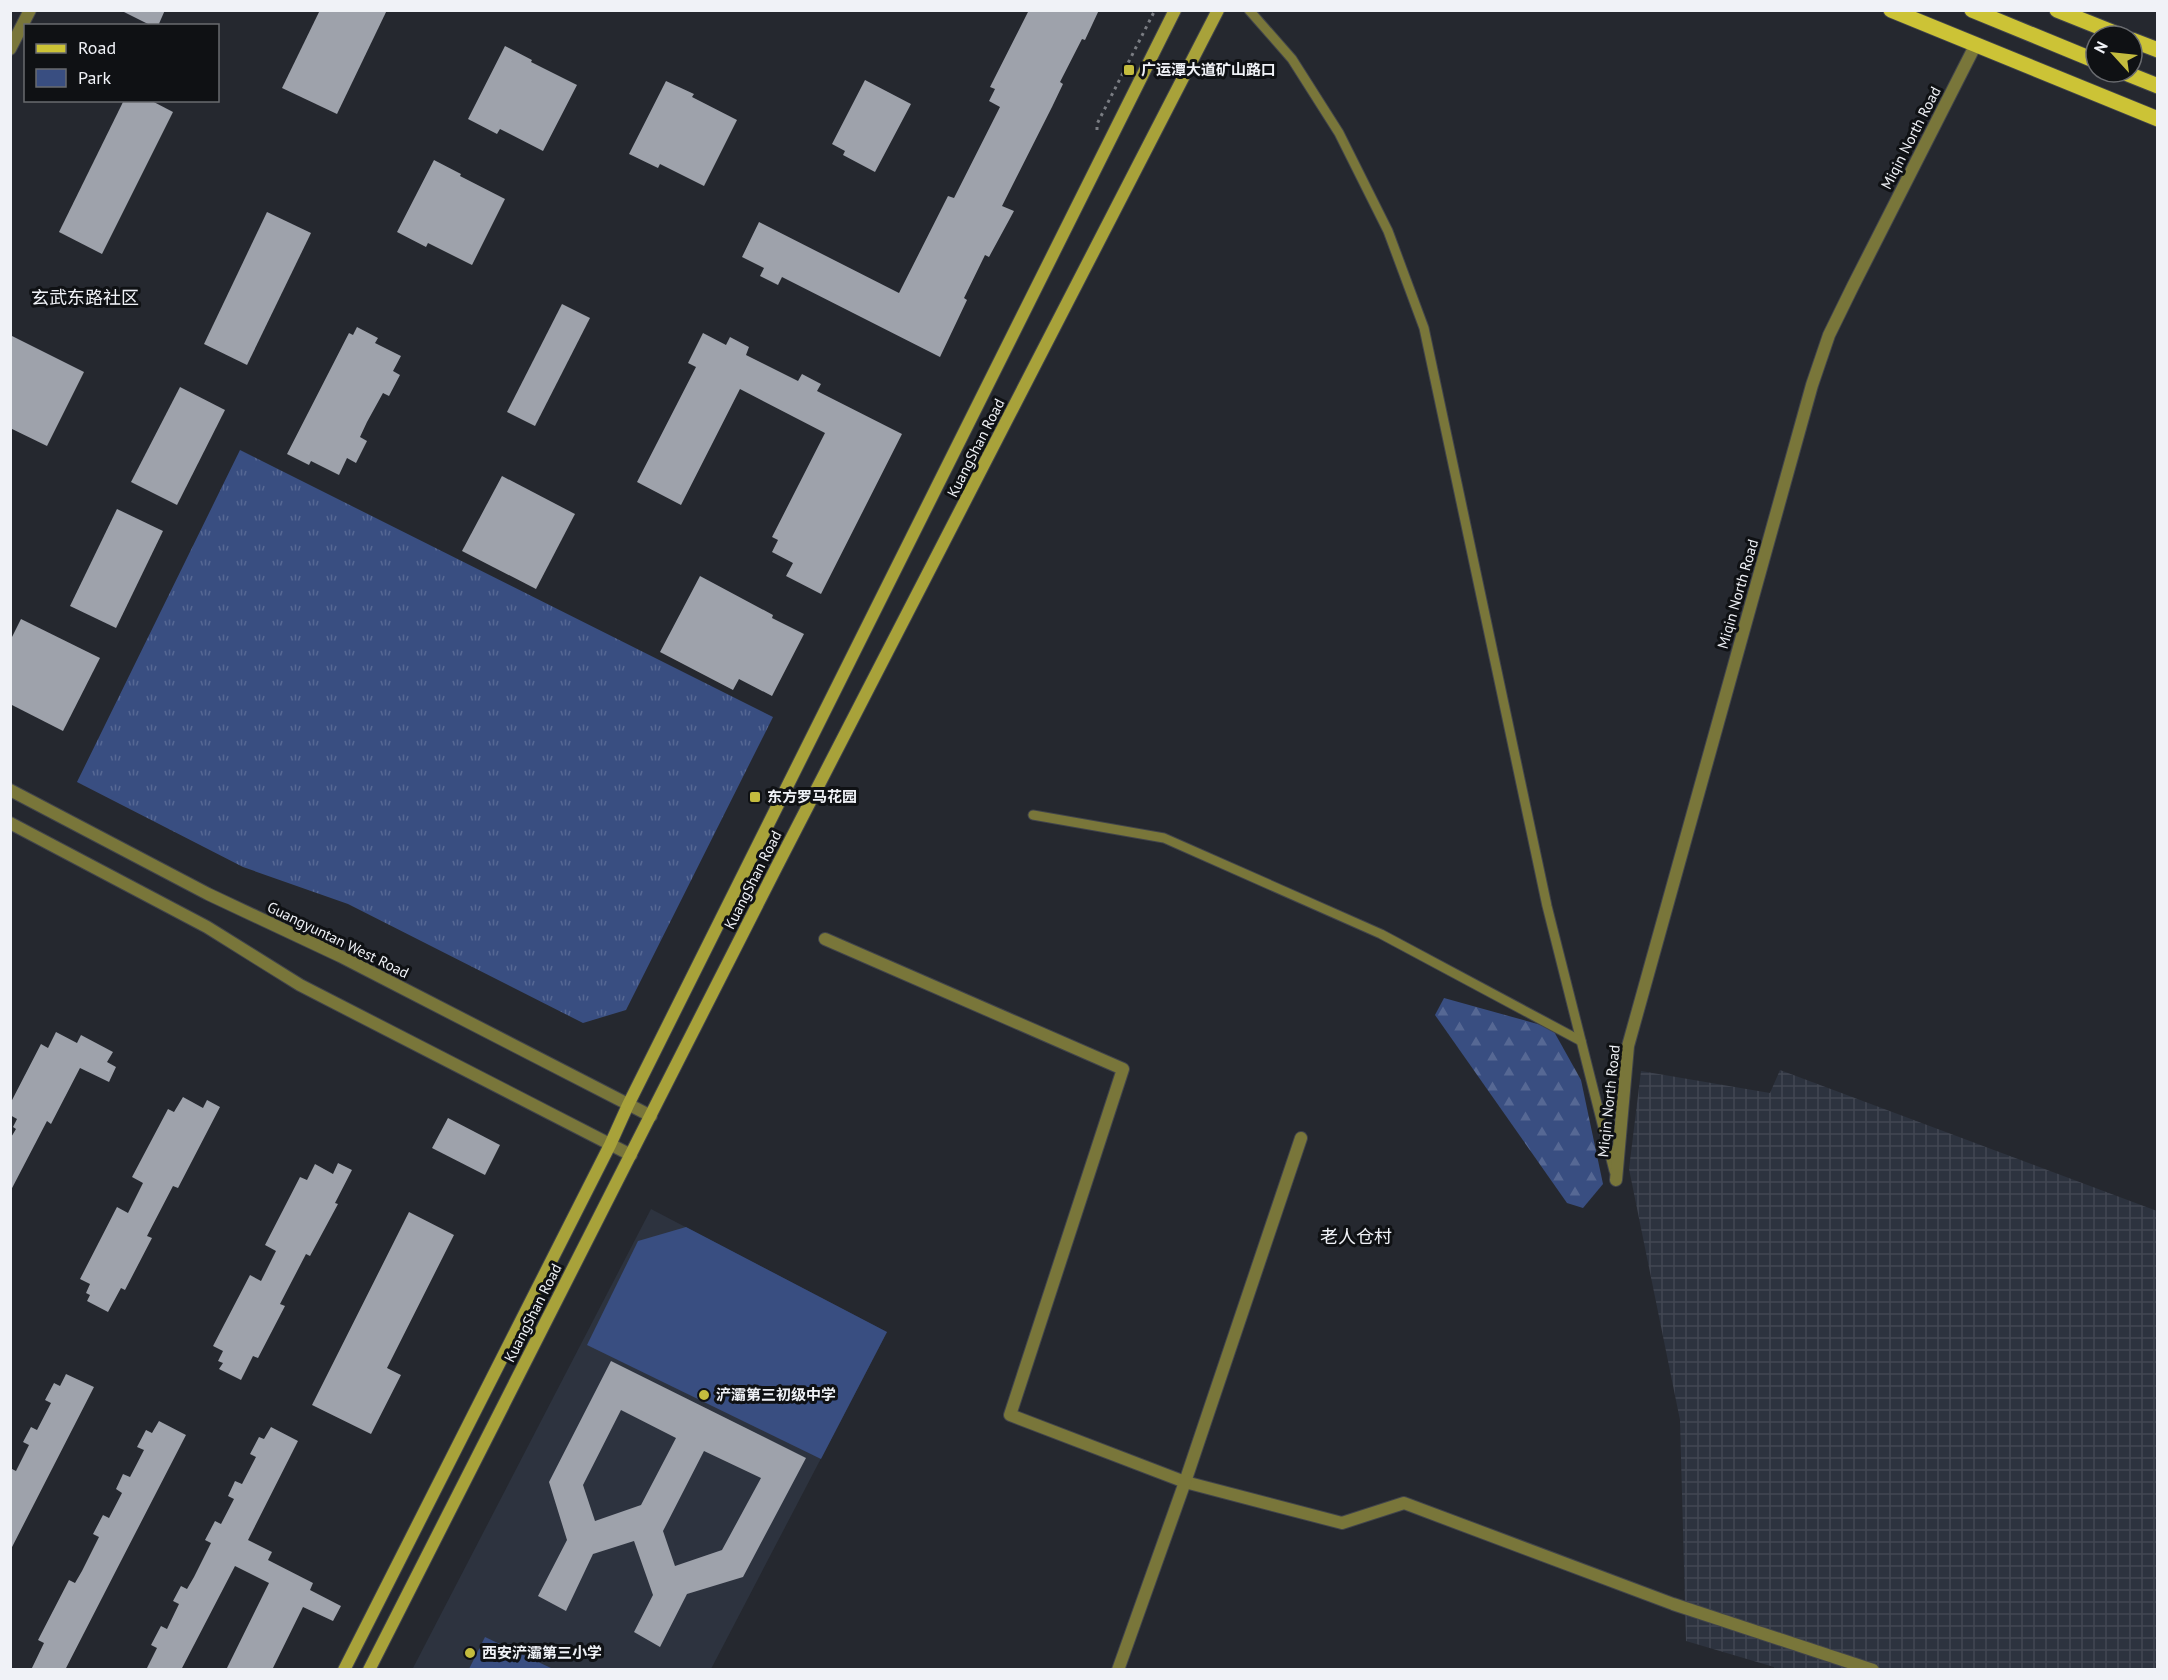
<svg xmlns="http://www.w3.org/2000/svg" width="2168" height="1680" viewBox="0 0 2168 1680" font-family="'PT Sans','Noto Sans SC',sans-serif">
	<defs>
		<pattern id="industrial-grid" width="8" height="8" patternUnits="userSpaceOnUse" patternTransform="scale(1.5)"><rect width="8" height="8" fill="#2d333f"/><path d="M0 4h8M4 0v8" fill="none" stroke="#424752"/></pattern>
		<pattern id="grass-tufts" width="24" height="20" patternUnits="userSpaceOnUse" patternTransform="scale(1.5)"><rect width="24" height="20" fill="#394e81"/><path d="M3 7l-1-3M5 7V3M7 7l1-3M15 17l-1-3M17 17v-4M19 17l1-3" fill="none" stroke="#566894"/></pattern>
		<pattern id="forest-firs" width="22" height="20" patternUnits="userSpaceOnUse" patternTransform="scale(1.5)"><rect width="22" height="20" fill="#394e81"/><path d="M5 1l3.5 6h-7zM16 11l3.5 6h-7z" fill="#566894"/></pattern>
	</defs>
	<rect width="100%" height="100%" fill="#25282f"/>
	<!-- built -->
	<polygon fill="#2d333f" points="651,1209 887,1332 711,1669 412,1670"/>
	<!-- industrial -->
	<polygon fill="url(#industrial-grid)" points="1780,1070 2157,1211 2157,1669 1774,1669 1774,1667 1686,1641 1680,1420 1629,1169 1641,1071 1770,1093"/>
	<!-- grass -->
	<polygon fill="url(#grass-tufts)" points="240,450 773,717 626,1010 583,1023 348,904 243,867 77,782"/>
	<!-- forest -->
	<polygon fill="url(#forest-firs)" points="1444,998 1552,1028 1581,1080 1603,1184 1583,1208 1567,1203 1435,1015"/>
	<!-- green -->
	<g fill="#394e81">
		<polygon points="686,1227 887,1332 821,1459 587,1345 638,1241"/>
		<polygon points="485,1637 553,1669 469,1669"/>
	</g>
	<!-- building -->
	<g fill="#9ea2ab" fill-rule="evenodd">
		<polygon points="120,10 165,10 158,26 152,26"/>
		<polygon points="320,10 387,10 337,114 282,88"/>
		<polygon points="1029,10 1099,10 1085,40 1082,39 1060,82 1063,84 1052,107 1002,206 1014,211 989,257 985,255 964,298 967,300 940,357 782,277 778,285 760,276 764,268 742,257 759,222 899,293 948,196 954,198 1000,107 989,101 995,89 990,87"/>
		<polygon points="505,46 532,60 531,62 577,85 543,151 500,129 497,134 468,119"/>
		<polygon points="865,80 911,104 875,172 843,155 845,151 832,144"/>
		<polygon points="666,81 694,94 692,97 737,120 704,186 660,164 658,168 629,154"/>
		<polygon points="124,100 150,100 173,112 102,254 59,232"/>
		<polygon points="434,160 461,174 460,176 505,199 472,265 428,243 426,247 397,232"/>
		<polygon points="267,212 311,233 247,365 204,344"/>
		<polygon points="562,304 590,318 535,426 507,412"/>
		<polygon points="357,327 378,338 375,343 401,356 393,371 400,375 389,396 383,393 367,422 360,437 367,441 356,463 347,458 339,475 311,461 309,465 287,454 349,333 353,335"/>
		<polygon points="703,333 726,345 730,337 749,347 746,355 798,381 802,374 821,384 817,391 902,434 821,594 786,576 793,563 772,552 778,540 772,537 825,433 740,389 681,505 637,482 696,367 688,363"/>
		<polygon points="10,335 84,372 47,446 10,428"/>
		<polygon points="180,387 225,410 177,505 131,482"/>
		<polygon points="502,476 575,514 536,589 462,551"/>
		<polygon points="117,509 163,531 116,628 70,606"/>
		<polygon points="700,576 773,615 772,618 804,634 772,696 739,679 733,690 660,652"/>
		<polygon points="21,619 100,658 63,731 10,704 10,641"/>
		<polygon points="56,1032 77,1043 81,1035 113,1052 107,1062 116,1067 109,1082 80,1068 51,1124 47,1121 10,1192 10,1139 16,1129 13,1127 17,1119 10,1115 10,1104 41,1044 48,1048"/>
		<polygon points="183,1097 203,1108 207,1100 220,1107 178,1188 173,1186 147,1236 152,1238 125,1290 121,1288 108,1312 87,1301 90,1295 86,1293 90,1284 80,1279 117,1207 128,1213 143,1183 132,1177 168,1109 174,1112"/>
		<polygon points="448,1118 500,1145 485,1175 432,1148"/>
		<polygon points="338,1163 352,1170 335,1203 338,1204 310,1256 306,1254 280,1304 285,1306 258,1358 253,1356 241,1380 219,1369 223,1363 218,1361 223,1351 213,1346 250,1275 261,1281 276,1251 265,1245 300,1177 307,1180 315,1164 333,1174"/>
		<polygon points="409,1212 454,1235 387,1368 401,1375 371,1434 312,1405"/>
		<path d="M611,1361L806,1458L743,1577L687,1594L660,1647L634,1632L653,1595L634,1541L593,1554L566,1611L538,1596L567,1540L549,1482ZM621,1410L676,1438L641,1505L595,1521L583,1485ZM704,1451L761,1478L722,1550L675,1566L663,1531Z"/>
		<polygon points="66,1374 94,1387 10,1551 10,1468 16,1471 29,1445 23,1442 31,1427 37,1430 51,1403 45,1400 54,1383 60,1386"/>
		<polygon points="159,1421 186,1435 121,1561 65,1670 31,1670 44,1643 38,1640 69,1580 75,1583 82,1571 99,1537 93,1534 103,1515 109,1518 122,1493 116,1489 123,1474 130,1477 144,1450 137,1447 146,1430 152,1433"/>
		<polygon points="271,1427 298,1441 248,1540 272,1552 268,1560 313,1583 310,1590 341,1606 333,1621 303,1607 272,1670 226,1670 269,1583 235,1566 181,1670 146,1670 157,1648 151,1645 161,1626 167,1629 179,1604 173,1601 181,1586 187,1589 194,1577 211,1543 205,1540 215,1521 221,1524 234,1499 228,1496 235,1481 242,1484 256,1457 250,1454 259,1437 264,1439"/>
	</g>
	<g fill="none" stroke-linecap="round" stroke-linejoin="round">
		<!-- service casing -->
		<g stroke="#41444b" stroke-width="11">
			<g id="service">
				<polyline points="1249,10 1292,59 1339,133 1388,231 1424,328 1547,906 1614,1171"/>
				<polyline points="1033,815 1164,838 1381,934 1581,1041"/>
			</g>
		</g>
		<!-- minor casing -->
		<g stroke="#41444b" stroke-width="14">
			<g id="minor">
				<polyline points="825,939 1123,1069 1010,1415 1185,1482 1342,1523 1404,1503 1673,1604 1873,1670"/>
				<polyline points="1118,1670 1185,1482 1301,1138"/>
			</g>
		</g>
		<!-- tertiary casing -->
		<g stroke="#41444b" stroke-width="14">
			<g id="tertiary">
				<polyline points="10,49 30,10"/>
				<polyline points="10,790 208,894 340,956 651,1116"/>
				<polyline points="10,823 207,927 300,985 631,1155"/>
				<polyline points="1616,1180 1628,1046 1812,385 1829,335 1853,286 1976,44"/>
			</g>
		</g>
		<!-- secondary casing -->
		<g stroke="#41444b" stroke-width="14">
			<g id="secondary">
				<polyline points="344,1670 610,1145 628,1105 1175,10"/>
				<polyline points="369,1670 776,868 1218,10"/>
			</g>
		</g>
		<!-- primary casing -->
		<g stroke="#41444b" stroke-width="17">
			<g id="primary">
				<polyline points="1891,10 2158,119"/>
				<polyline points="1972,10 2096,61"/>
				<polyline points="2057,10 2122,36"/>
				<polyline points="2132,40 2158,50"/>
				<polyline points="2123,72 2158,86"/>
			</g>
		</g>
		<!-- path -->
		<polyline stroke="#7a7d83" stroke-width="3" stroke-dasharray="3 4.5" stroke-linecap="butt" points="1097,130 1097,124 1155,10"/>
		<!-- service -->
		<use href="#service" stroke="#79763a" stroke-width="9"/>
		<!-- minor -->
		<use href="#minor" stroke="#79763a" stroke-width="12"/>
		<!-- tertiary -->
		<use href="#tertiary" stroke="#79763a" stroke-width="12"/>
		<!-- secondary -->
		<use href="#secondary" stroke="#a8a23a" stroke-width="12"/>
		<!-- primary -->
		<use href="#primary" stroke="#ccc336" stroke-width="15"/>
	</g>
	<!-- markers -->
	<g fill="#c4bc3e" stroke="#0f1114" stroke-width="2">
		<rect x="1123" y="64" width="12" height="12" rx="3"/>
		<rect x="749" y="791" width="12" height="12" rx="3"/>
		<circle cx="704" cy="1395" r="6"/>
		<circle cx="470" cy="1653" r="6"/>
	</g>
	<g text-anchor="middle" stroke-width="6" stroke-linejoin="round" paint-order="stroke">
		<!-- poi labels -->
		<g font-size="15" font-weight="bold" fill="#f0f2f7" stroke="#0f1114" text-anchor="start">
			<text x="1141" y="75">广运潭大道矿山路口</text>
			<text x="767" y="802">东方罗马花园</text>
			<text x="716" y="1400">浐灞第三初级中学</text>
			<text x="482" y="1658">西安浐灞第三小学</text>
		</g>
		<!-- street labels -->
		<g font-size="15" fill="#f0f2f7" stroke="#0f1114">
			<text transform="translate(1911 138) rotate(-63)" y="5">Miqin North Road</text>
			<text transform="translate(976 448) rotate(-63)" y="5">KuangShan Road</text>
			<text transform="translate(1738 594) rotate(-74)" y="5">Miqin North Road</text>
			<text transform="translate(753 880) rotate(-63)" y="5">KuangShan Road</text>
			<text transform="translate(338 940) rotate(26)" y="5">Guangyuntan West Road</text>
			<text transform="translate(1609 1101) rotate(-84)" y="5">Miqin North Road</text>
			<text transform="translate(533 1313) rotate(-63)" y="5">KuangShan Road</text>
		</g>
		<!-- quarter labels -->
		<g font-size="18" fill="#f0f2f7" stroke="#0f1114">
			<text x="85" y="304">玄武东路社区</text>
			<text x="1356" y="1243">老人仓村</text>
		</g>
	</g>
	<!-- border -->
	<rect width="2168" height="1680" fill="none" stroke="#f0f2f7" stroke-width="24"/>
	<!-- legend -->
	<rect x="24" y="24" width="195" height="78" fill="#0f1114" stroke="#696b6f" stroke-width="1.5"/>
	<rect x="36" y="44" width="30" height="9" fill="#ccc336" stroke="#696b6f" stroke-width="1.5"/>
	<text x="78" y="54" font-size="18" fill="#f0f2f7">Road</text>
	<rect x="36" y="69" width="30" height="18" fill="#394e81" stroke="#696b6f" stroke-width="1.5"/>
	<text x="78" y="84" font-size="18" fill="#f0f2f7">Park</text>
	<!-- north arrow -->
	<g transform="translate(2114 54) rotate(297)"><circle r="28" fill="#0f1114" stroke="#696b6f" stroke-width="1.5"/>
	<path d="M0-4.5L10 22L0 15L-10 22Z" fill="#c4bc3e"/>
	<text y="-9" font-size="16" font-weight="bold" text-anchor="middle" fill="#f0f2f7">N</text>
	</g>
</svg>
